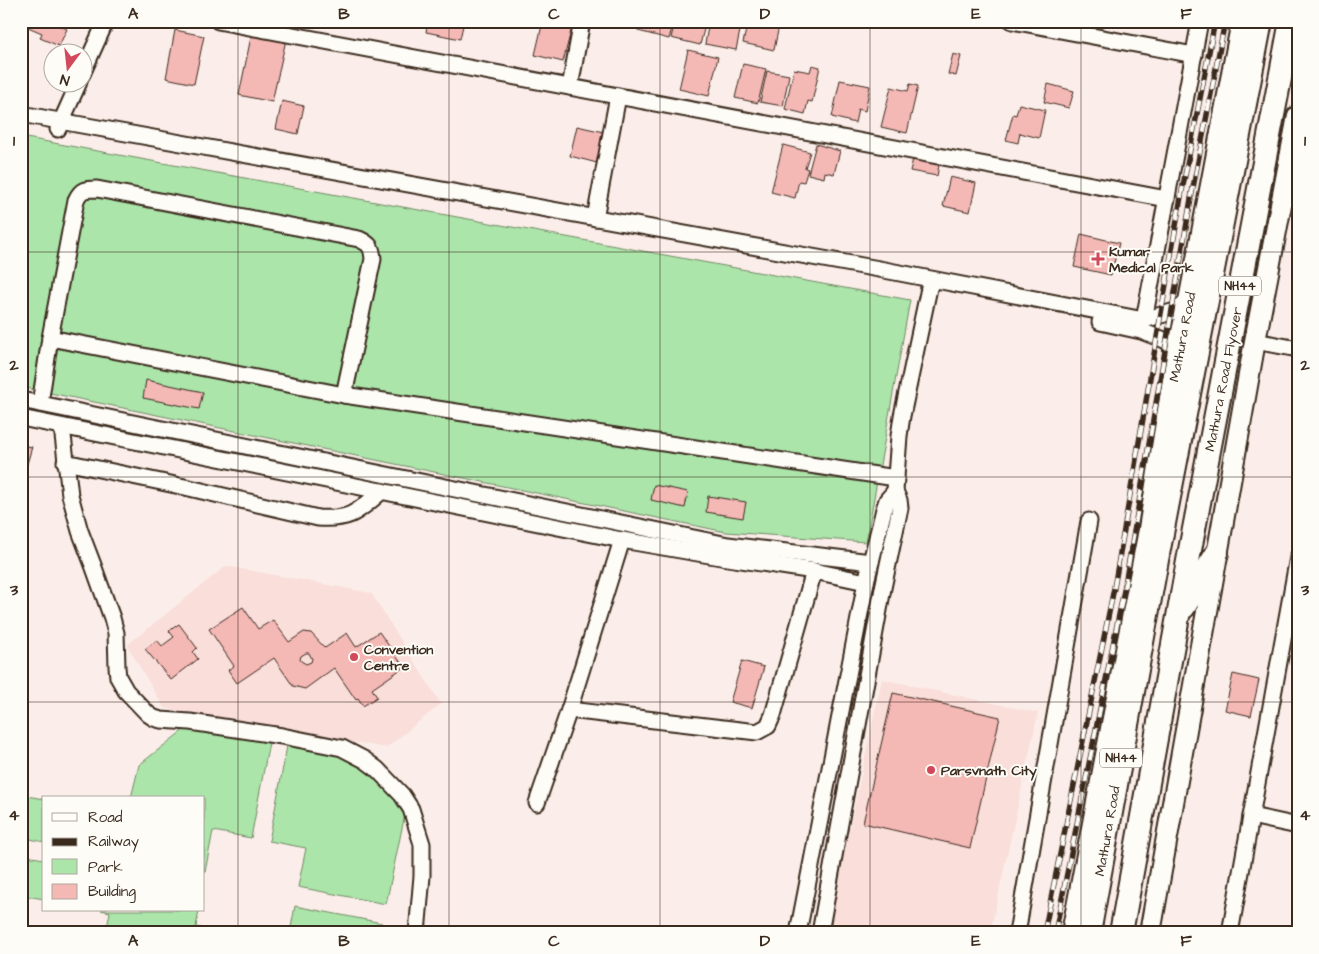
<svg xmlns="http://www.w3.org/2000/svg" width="1319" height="954" viewBox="0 0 1319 954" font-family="'Architects Daughter',sans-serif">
	<rect width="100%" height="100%" fill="#fbeeea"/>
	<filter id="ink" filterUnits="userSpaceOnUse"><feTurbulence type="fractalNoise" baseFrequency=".02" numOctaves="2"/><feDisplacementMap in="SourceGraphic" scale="10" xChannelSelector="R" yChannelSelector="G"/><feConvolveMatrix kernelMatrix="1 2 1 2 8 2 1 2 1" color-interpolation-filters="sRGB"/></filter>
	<g filter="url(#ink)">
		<!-- built -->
		<g fill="#f9deda">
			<polygon points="226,566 371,593 441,704 386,748 164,708 127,645"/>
			<polygon points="882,679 1038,713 990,933 827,933"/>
		</g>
		<!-- green -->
		<g fill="#abe5aa" stroke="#738864">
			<polygon points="21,137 910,300 866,542 726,532 21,387"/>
			<polygon points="186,728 269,743 251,838 213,831 205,872 204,872 204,798 131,798 139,765"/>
			<polygon points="287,746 370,761 405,814 386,904 298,887 306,848 269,841"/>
			<polygon points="21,795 44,799 44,842 21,837"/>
			<polygon points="21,855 44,859 44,899 21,895"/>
			<polygon points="295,906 382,923 380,933 290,933"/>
			<polygon points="101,910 199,910 196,927 224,933 106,933 110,912"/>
		</g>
		<!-- building -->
		<g fill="#f4b8b5" stroke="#3b2a1e" fill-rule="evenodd">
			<polygon points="21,21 53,21 53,23 67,29 59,46 40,38 42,33 21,24"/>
			<polygon points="428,21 464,21 460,39 426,32"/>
			<polygon points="543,21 552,21 572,27 563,62 535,55"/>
			<polygon points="640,21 674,21 669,39 638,31"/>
			<polygon points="675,21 706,21 700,45 671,38"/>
			<polygon points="709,21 742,21 736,50 705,44"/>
			<polygon points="748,21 780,21 774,50 743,43"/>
			<polygon points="175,30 204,36 194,84 166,78"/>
			<polygon points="252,32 286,40 272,102 239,95"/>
			<polygon points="688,50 718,57 709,96 679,89"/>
			<polygon points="953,54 961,56 956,76 948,74"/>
			<polygon points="743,64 766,69 758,103 735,98"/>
			<polygon points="812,65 820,67 812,102 808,101 805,114 785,109 794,69 810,72"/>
			<polygon points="767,71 789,75 783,106 760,102"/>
			<polygon points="840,80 870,86 865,111 858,109 855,123 832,117"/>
			<polygon points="910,84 918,86 907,133 881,127 891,87 908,91"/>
			<polygon points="1048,84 1074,91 1069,108 1044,102"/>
			<polygon points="282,101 304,106 298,134 276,129"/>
			<polygon points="1019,104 1045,110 1039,138 1020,133 1018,143 1006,140 1013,114 1016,115"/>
			<polygon points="577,126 608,133 601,164 570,156"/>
			<polygon points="816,144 840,151 834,174 825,172 824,178 808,174"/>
			<polygon points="783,145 810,152 805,168 808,169 804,182 799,181 795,198 771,192"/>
			<polygon points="913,159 939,165 937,176 910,171"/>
			<polygon points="950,177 976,183 970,212 943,206"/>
			<polygon points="1081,234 1119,243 1111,275 1074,267"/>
			<polygon points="146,380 203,392 199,409 143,398"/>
			<polygon points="21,445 32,447 21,484"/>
			<polygon points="654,485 688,492 685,508 651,500"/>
			<polygon points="708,496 746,502 743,518 706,512"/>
			<path d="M243,607L258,629L273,620L289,642L304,632L311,633L325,648L347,633L356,647L379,632L404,667L372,689L377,697L363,706L358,698L356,700L334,668L305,689L293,686L274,658L237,683L228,670L234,666L209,629ZM306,653H309L312,659L311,662L306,664L301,661L300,659L301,656Z"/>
			<polygon points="179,624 197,648 193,652 198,659 171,680 145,649 157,640 162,646 174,637 169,631"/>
			<polygon points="742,661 764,667 752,708 730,702"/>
			<polygon points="1233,674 1259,680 1251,716 1225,710"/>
			<polygon points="893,693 1000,717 970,848 863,823"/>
		</g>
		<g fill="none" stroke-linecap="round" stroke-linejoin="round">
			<!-- minor casing -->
			<g stroke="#3b2a1e" stroke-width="19">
				<g id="minor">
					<polyline points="218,21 1167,199"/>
					<polyline points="1012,21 1194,55"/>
					<polyline points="82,74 106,21"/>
					<polyline points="570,87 582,21"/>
					<polyline points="21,114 879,269 1144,320 1175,311 1189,301"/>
					<polyline points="58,129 79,82"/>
					<polyline points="595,218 618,96"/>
					<polyline points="1144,320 1200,21"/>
					<polyline points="1100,322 1141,331 1167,341 1177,354"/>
					<polyline points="50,338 344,395 896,478"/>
					<polyline points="1255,341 1298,349"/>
					<polyline points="21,400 728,545 871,562"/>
					<path d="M40,404L50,338L76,200C81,189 85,189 97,189L359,239C370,244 372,247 373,259L344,395"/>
					<polyline points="21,418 622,540 721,557 814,571 866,582"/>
					<polyline points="62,427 70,495 80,531 93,565 112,618 116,633 117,667 118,677 126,691 148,714 154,718 161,720 190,722 282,736 342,748 365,760 377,769 402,795 411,809 422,844 422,876 417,933"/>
					<path d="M65,462L185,487L318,518C352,520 357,512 382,491"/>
					<polyline points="569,710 757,732 768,726 773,715 814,571"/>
					<polyline points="537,803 569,710 622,540"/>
					<polyline points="1251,816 1298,826"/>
					<polyline points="798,933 866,582 884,509 887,500 895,491"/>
					<polyline points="820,933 883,588 900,508 899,500 895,491 899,436 902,416 929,288 933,280"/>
					<polyline points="1017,933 1089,521"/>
					<polyline points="1230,933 1298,557"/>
				</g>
			</g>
			<!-- major casing -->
			<g stroke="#3b2a1e" stroke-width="24">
				<g id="major">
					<polyline points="1072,933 1148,535 1177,354 1189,301 1242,21"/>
					<polyline points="1150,933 1255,341 1298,116"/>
				</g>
			</g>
			<!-- highway casing -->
			<g stroke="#3b2a1e" stroke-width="26">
				<g id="highway">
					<polyline points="1184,607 1217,553"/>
					<polyline points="1089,933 1159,549 1261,21"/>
					<polyline points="1121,933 1190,550 1291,21"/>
				</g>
			</g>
			<!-- minor -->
			<use href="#minor" stroke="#fdfcf7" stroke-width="15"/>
			<!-- major -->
			<use href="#major" stroke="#fdfcf7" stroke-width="20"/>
			<!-- highway -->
			<use href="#highway" stroke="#fdfcf7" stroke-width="22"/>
			<!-- rail casing -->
			<g stroke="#3b2a1e" stroke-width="5.5">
				<g id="rail">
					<polyline points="1044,933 1114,588 1182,191 1215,21"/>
					<polyline points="1055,933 1124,590 1192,193 1225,21"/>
				</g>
			</g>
			<!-- rail -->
			<use href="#rail" stroke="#fdfcf7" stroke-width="4" stroke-dasharray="11" stroke-linecap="butt"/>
		</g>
	</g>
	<!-- grid -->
	<path fill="none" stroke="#3b2a1e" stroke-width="1" stroke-opacity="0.55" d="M238,21V933M449,21V933M660,21V933M870,21V933M1081,21V933M21,252H1298M21,477H1298M21,702H1298"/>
	<!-- markers -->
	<g fill="#d1495b" stroke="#fdfcf7" stroke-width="2">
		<path d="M1095.5 251.5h5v5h5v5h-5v5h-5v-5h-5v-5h5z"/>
		<circle cx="354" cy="657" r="5"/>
		<circle cx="931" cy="770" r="5"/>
	</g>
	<g text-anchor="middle" stroke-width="4" stroke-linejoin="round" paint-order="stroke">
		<!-- shield labels -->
		<g fill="#fdfcf7" stroke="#75695f" stroke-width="1">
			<rect x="1219" y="276.5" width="42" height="19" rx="4"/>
			<rect x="1100" y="748.5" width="42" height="19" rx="4"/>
		</g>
		<g font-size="12" font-weight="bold" fill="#3b2a1e">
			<text x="1240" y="290">NH44</text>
			<text x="1121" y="762">NH44</text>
		</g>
		<!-- poi labels -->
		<g font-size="14" font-weight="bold" fill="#3b2a1e" stroke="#fdfcf7" text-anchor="start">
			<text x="1109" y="256">Kumar<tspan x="1109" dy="16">Medical Park</tspan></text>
			<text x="364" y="654">Convention<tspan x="364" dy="16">Centre</tspan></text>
			<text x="941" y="775">Parsvnath City</text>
		</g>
		<!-- street labels -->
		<g font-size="14" fill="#3b2a1e" stroke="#fdfcf7">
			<text transform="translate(1182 337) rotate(-79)" y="5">Mathura Road</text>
			<text transform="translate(1223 379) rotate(-79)" y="5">Mathura Road Flyover</text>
			<text transform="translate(1107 831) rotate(-80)" y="5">Mathura Road</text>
		</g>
	</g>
	<!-- margin -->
	<rect width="1319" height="954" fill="none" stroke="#fdfcf7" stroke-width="55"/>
	<!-- legend -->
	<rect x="42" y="796" width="162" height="115" fill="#fdfcf7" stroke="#afa8a0"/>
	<rect x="52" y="813" width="25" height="8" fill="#fdfcf7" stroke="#afa8a0"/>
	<text x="88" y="822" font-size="15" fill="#3b2a1e">Road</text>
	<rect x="52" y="838" width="25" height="8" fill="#3b2a1e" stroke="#afa8a0"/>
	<text x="88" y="846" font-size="15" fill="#3b2a1e">Railway</text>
	<rect x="52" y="859" width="25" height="15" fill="#abe5aa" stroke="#afa8a0"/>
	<text x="88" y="872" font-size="15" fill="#3b2a1e">Park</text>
	<rect x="52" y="884" width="25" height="15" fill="#f4b8b5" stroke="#afa8a0"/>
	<text x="88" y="896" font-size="15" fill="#3b2a1e">Building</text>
	<!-- north arrow -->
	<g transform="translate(68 68) rotate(195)"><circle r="24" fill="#fdfcf7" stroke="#afa8a0"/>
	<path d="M0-4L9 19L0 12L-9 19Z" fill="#d1495b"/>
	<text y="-8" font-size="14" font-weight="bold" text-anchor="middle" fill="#3b2a1e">N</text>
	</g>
	<rect x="28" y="28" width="1264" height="898" fill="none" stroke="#3b2a1e" stroke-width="2"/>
	<g font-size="16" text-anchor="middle" font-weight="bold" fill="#3b2a1e">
		<text x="133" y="19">A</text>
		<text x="344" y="19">B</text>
		<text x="554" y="19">C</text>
		<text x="765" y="19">D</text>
		<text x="976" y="19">E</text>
		<text x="1186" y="19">F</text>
		<text x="14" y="146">1</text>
		<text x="1305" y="146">1</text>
		<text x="14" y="370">2</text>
		<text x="1305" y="370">2</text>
		<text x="14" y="595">3</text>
		<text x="1305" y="595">3</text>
		<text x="14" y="820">4</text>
		<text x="1305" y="820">4</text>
		<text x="133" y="946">A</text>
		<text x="344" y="946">B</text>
		<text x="554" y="946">C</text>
		<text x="765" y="946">D</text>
		<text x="976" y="946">E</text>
		<text x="1186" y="946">F</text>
	</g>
</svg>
